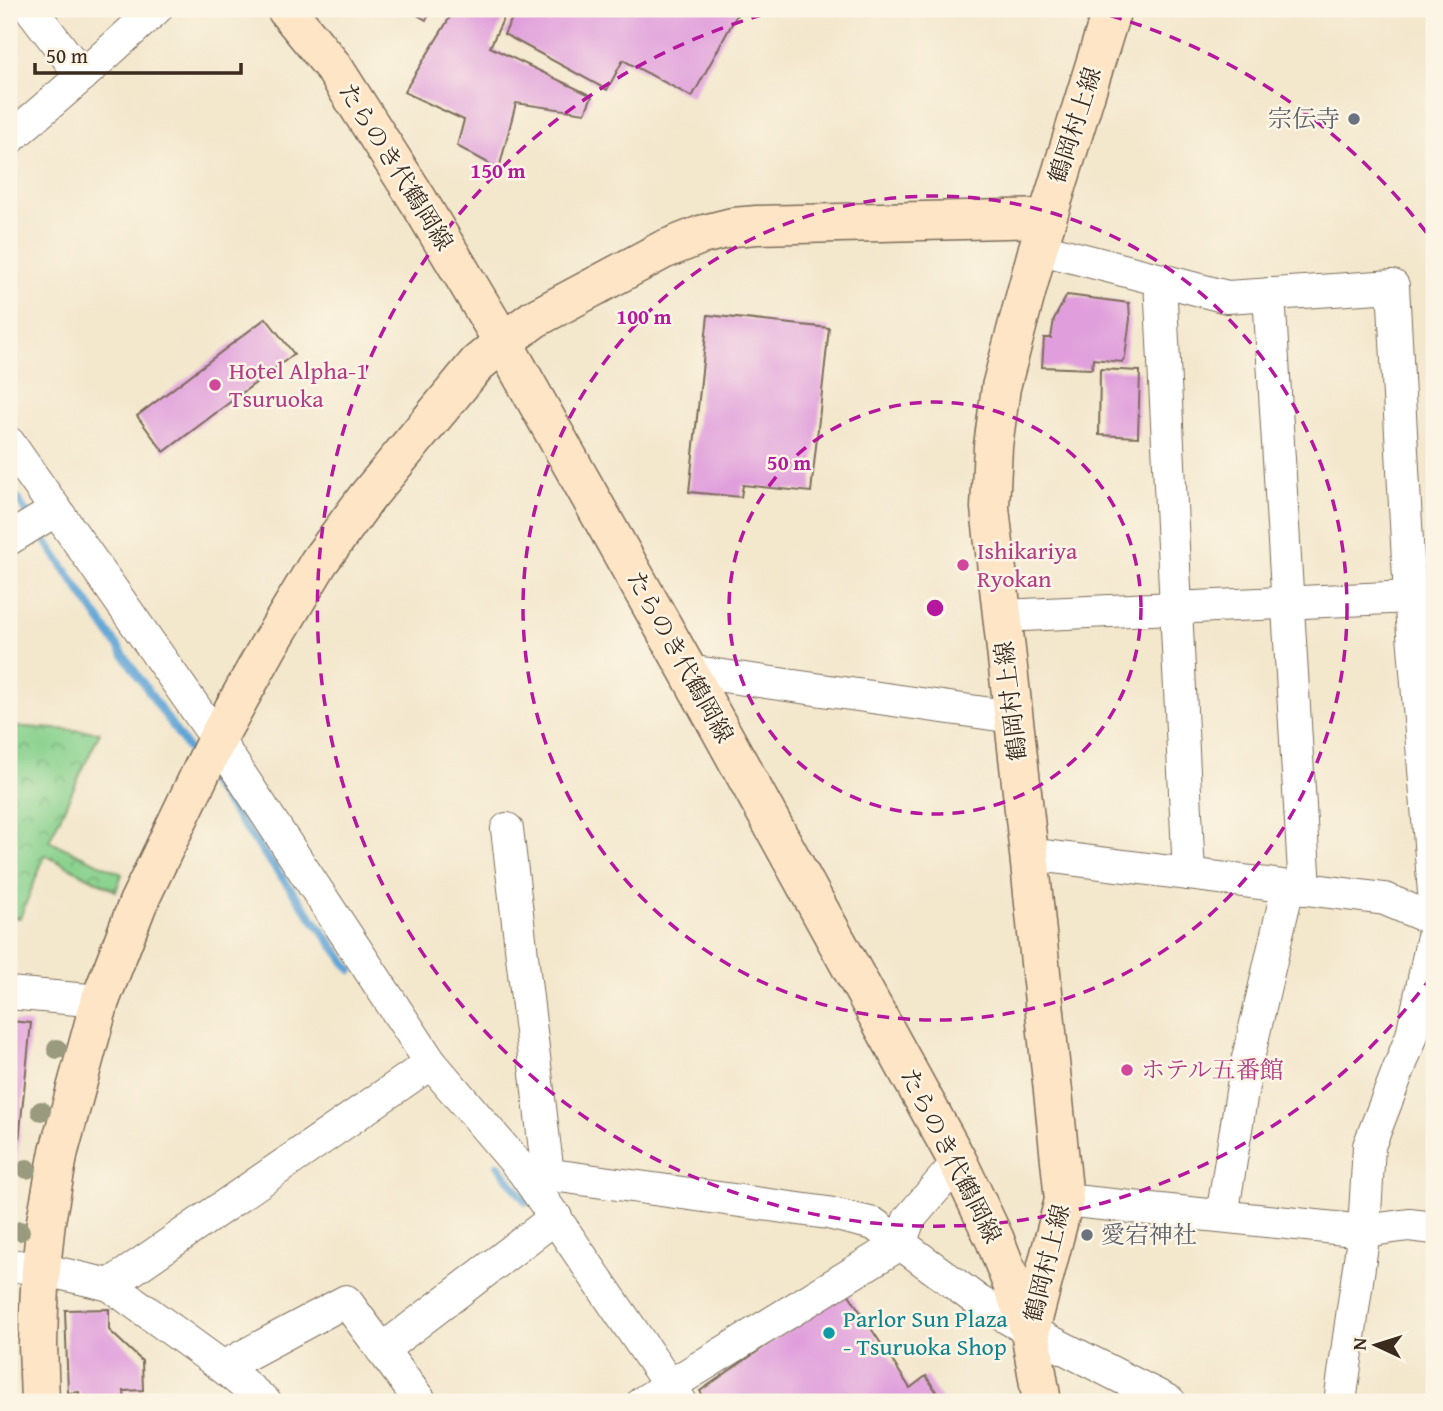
<svg xmlns="http://www.w3.org/2000/svg" width="1443" height="1411" viewBox="0 0 1443 1411" font-family="'Gentium Book Plus','Noto Serif JP',serif">
	<defs>
		<pattern id="park-crowns" width="20" height="18" patternUnits="userSpaceOnUse" patternTransform="scale(1.75)"><rect width="20" height="18" fill="#88d18d"/><path d="M2 6a3 3 0 1 1 6 0M12 15a3 3 0 1 1 6 0" fill="none" stroke="#70aa73"/></pattern>
	</defs>
	<rect width="100%" height="100%" fill="#fcf5e5"/>
	<filter id="ink" filterUnits="userSpaceOnUse"><feTurbulence type="fractalNoise" baseFrequency=".0143" numOctaves="2"/><feDisplacementMap in="SourceGraphic" scale="14" xChannelSelector="R" yChannelSelector="G"/><feConvolveMatrix kernelMatrix="1 2 1 2 8 2 1 2 1" color-interpolation-filters="sRGB"/></filter>
	<filter id="wash" filterUnits="userSpaceOnUse"><feTurbulence type="fractalNoise" baseFrequency=".00686" numOctaves="4" result="noise"/><feDisplacementMap in="SourceGraphic" scale="28" xChannelSelector="R" yChannelSelector="G"/><feGaussianBlur stdDeviation="1.57" result="paint"/><feColorMatrix in="noise" values="0 0 0 0 0 0 0 0 0 0 0 0 0 0 0 0 0 1.4 0 .05"/><feComposite in="paint" operator="in"/></filter>
	<g filter="url(#wash)">
		<rect width="100%" height="100%" fill="#f3e7cc"/>
		<!-- park -->
		<polygon fill="url(#park-crowns)" stroke="#627e56" stroke-width="2" points="9,726 100,732 49,841 122,874 116,891 45,855 20,918 9,917"/>
		<g fill="none" stroke-linecap="round" stroke-linejoin="round">
			<!-- stream -->
			<g stroke="#60a4d5" stroke-width="8">
				<polyline points="9,487 31,519"/>
				<polyline points="38,530 195,759"/>
				<polyline points="210,781 351,970"/>
				<polyline points="498,1165 526,1202"/>
			</g>
		</g>
		<g id="blocks">
			<!-- building -->
			<g fill="#e09fdc">
				<polygon points="407,9 433,9 426,20"/>
				<polygon points="455,9 508,9 490,47 592,96 585,113 516,103 499,169 457,146 464,120 404,92"/>
				<polygon points="517,9 740,9 692,97 623,60 607,90 504,34"/>
				<polygon points="1067,295 1129,303 1130,319 1125,357 1122,362 1093,359 1092,369 1042,367 1044,338 1051,338 1054,319"/>
				<polygon points="708,315 829,328 811,492 743,485 741,497 689,492"/>
				<polygon points="266,318 294,354 164,452 137,416"/>
				<polygon points="1100,369 1140,371 1138,437 1099,435"/>
				<polygon points="9,1021 31,1023 11,1218 9,1218"/>
				<polygon points="846,1290 910,1388 926,1376 943,1402 707,1402 700,1391"/>
				<polygon points="109,1309 109,1330 142,1361 143,1390 124,1391 125,1402 80,1402 79,1392 68,1393 65,1310"/>
			</g>
		</g>
	</g>
	<g filter="url(#ink)">
		<use href="#blocks" fill-opacity="0" stroke="#7b6c5b" stroke-width="2"/>
		<g fill="none" stroke-linecap="round" stroke-linejoin="round">
			<!-- street casing -->
			<g stroke="#7b6c5b" stroke-width="34">
				<g id="street">
					<polyline points="31,9 82,76"/>
					<polyline points="9,139 82,76 156,9"/>
					<polyline points="1038,248 1227,297 1393,286 1410,597 1434,893"/>
					<polyline points="1160,280 1189,874"/>
					<polyline points="1269,294 1305,889"/>
					<polyline points="9,443 217,739 431,1063 523,1171 681,1402"/>
					<polyline points="9,539 56,510"/>
					<polyline points="1001,616 1410,597 1434,594"/>
					<polyline points="688,671 1013,717"/>
					<polyline points="507,829 548,1175"/>
					<polyline points="1029,854 1385,899 1434,920"/>
					<polyline points="9,993 100,1001"/>
					<polyline points="523,1171 828,1213 874,1224 978,1301 1030,1331 1170,1402"/>
					<polyline points="1064,1200 1364,1231 1409,1225 1434,1228"/>
					<polyline points="1222,1216 1246,1067 1288,887"/>
					<polyline points="9,1265 41,1269 110,1285 431,1063"/>
					<polyline points="110,1285 223,1367 265,1402"/>
					<polyline points="382,1350 556,1217"/>
					<polyline points="223,1367 346,1301 421,1402"/>
					<polyline points="643,1402 900,1244 909,1219 958,1162"/>
					<polyline points="1340,1402 1364,1231 1369,1146 1412,1035 1434,931"/>
				</g>
			</g>
			<!-- secondary casing -->
			<g stroke="#7b6c5b" stroke-width="41">
				<g id="secondary">
					<polyline points="286,9 334,68 418,200 503,342 688,671 958,1162 995,1240 1030,1331"/>
					<polyline points="40,1402 38,1344 39,1308 41,1269 46,1221 59,1151 100,1001 138,903 217,739 268,647 319,562 367,497 477,364 503,342 534,319 663,250 701,235 733,227 757,225 1046,218"/>
					<polyline points="1042,1402 1030,1331 1064,1200 1029,854 990,508 993,446 1001,387 1038,248 1112,9"/>
				</g>
			</g>
			<!-- street -->
			<use href="#street" stroke="#fff" stroke-width="32"/>
			<!-- secondary -->
			<use href="#secondary" stroke="#fde5c5" stroke-width="38"/>
		</g>
		<!-- trees -->
		<g fill="#9a9b7e">
			<circle cx="57" cy="1049" r="10"/>
			<circle cx="41" cy="1111" r="10"/>
			<circle cx="27" cy="1169" r="10"/>
			<circle cx="20" cy="1231" r="10"/>
		</g>
	</g>
	<!-- distance rings -->
	<g fill="none" stroke="#b5179e" stroke-width="3.5" stroke-dasharray="12 9">
		<circle cx="935" cy="608" r="206"/>
		<circle cx="935" cy="608" r="412"/>
		<path d="M1432 976A618 618 0 1 1 780 10M1090 10A618 618 0 0 1 1432 240"/>
	</g>
	<!-- markers -->
	<g fill="#6b7280" stroke="#fcf5e5" stroke-width="2.5">
		<circle cx="1354" cy="119" r="7"/>
		<circle cx="1087" cy="1235" r="7"/>
	</g>
	<g fill="#d1479c" stroke="#fcf5e5" stroke-width="2.5">
		<circle cx="215" cy="385" r="7"/>
		<circle cx="963" cy="565" r="7"/>
		<circle cx="1127" cy="1070" r="7"/>
	</g>
	<circle fill="#0f9aa8" stroke="#fcf5e5" stroke-width="2.5" cx="829" cy="1333" r="7"/>
	<g text-anchor="middle" stroke-width="5" stroke-linejoin="round" paint-order="stroke">
		<!-- worship labels -->
		<g font-size="24" fill="#5b616d" stroke="#fcf5e5" text-anchor="end">
			<text x="1340" y="127">宗伝寺</text>
			<text x="1101" y="1243" text-anchor="start">愛宕神社</text>
		</g>
		<!-- street labels -->
		<g font-size="24" fill="#3b2a1e" stroke="#fcf5e5">
			<text transform="translate(1075 125) rotate(-72)" y="8">鶴岡村上線</text>
			<text transform="translate(396 167) rotate(58)" y="8">たらのき代鶴岡線</text>
			<text transform="translate(680 657) rotate(61)" y="8">たらのき代鶴岡線</text>
			<text transform="translate(1011 701) rotate(-97)" y="8">鶴岡村上線</text>
			<text transform="translate(951 1156) rotate(63)" y="8">たらのき代鶴岡線</text>
			<text transform="translate(1047 1263) rotate(-76)" y="8">鶴岡村上線</text>
		</g>
		<!-- hotel labels -->
		<g font-size="24" fill="#b23c85" stroke="#fcf5e5" text-anchor="start">
			<text x="229" y="379">Hotel Alpha-1<tspan x="229" dy="28">Tsuruoka</tspan></text>
			<text x="977" y="559">Ishikariya<tspan x="977" dy="28">Ryokan</tspan></text>
			<text x="1141" y="1078">ホテル五番館</text>
		</g>
		<!-- culture labels -->
		<g font-size="24" fill="#0d838f" stroke="#fcf5e5" text-anchor="start">
			<text x="843" y="1327">Parlor Sun Plaza<tspan x="843" dy="28">- Tsuruoka Shop</tspan></text>
		</g>
	</g>
	<circle cx="935" cy="608" r="10" fill="#b5179e" stroke="#fcf5e5" stroke-width="3.5"/>
	<g font-size="21" text-anchor="middle" font-weight="bold" fill="#b5179e" stroke="#fcf5e5" stroke-width="5" stroke-linejoin="round" paint-order="stroke">
		<text x="498" y="178">150 m</text>
		<text x="644" y="324">100 m</text>
		<text x="789" y="470">50 m</text>
	</g>
	<!-- margin -->
	<rect width="1443" height="1411" fill="none" stroke="#fcf5e5" stroke-width="35"/>
	<!-- north arrow -->
	<g transform="translate(1376 1345) rotate(274)" stroke="#fcf5e5" stroke-width="5" paint-order="stroke">
	<path d="M0-5L12 26L0 18L-12 26Z" fill="#3b2a1e"/>
	<text y="-10" font-size="19" font-weight="bold" text-anchor="middle" fill="#3b2a1e">N</text>
	</g>
	<!-- scale -->
	<path d="M35 63v10h206v-10" fill="none" stroke="#3b2a1e" stroke-width="3.5"/>
	<text x="46" y="63" font-size="21" fill="#3b2a1e" stroke="#fcf5e5" stroke-width="5" paint-order="stroke">50 m</text>
</svg>
